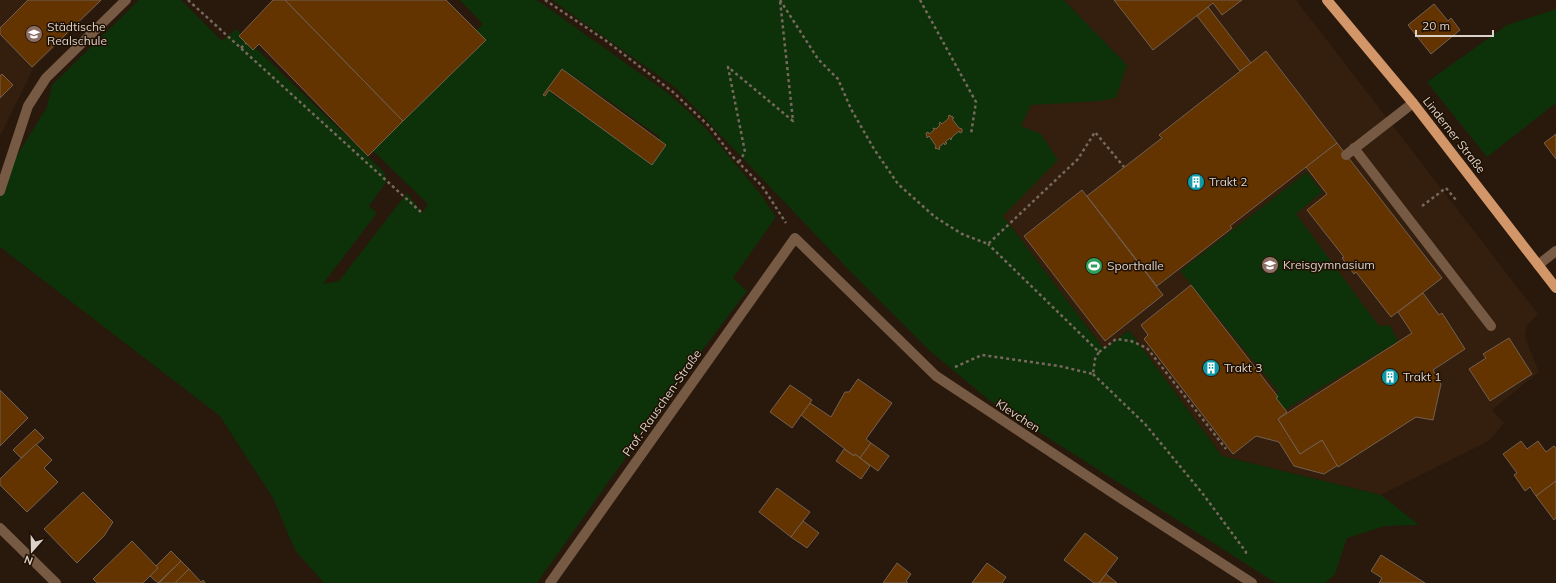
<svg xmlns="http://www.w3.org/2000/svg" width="1556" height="583" viewBox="0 0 1556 583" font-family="Mulish,sans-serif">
	<rect width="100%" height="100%" fill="#29190c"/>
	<!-- built -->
	<g fill="#341e0d">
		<polygon points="0,0 103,0 33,69 0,136"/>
		<polygon points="1064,0 1296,0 1538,314 1527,325 1525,337 1539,372 1492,410 1504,423 1489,441 1381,495 1222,456 1129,330 1104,349 1003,216 956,167 1094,32"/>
	</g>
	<!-- green -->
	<g fill="#0d3108" fill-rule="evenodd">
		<path d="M139,0H181L222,41L236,29L384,172L387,181L369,206L377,213L323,284L339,281L407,193L422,213L428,204L364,142L483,24L460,0H536L544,5L666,92L688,111L706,129L759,192L776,217L733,278L747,291L692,364L537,583H324L295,550L273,498L220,416L0,247V187L16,157L47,107L52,85ZM566,75L575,77L660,137L651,153L553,95Z"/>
		<polygon points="552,0 1064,0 1127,65 1116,98 1100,101 1031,105 1021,126 1041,134 1058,160 1003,216 1104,349 1129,330 1222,456 1381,495 1419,525 1385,526 1347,538 1335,574 1325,583 1276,583 989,400 930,351 851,272 676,88"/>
		<polygon points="1556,9 1556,103 1487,157 1427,82 1507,25"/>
		<polygon points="1307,172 1322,192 1296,214 1379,326 1390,325 1398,341 1275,416 1266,401 1279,392 1180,271"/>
	</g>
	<!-- building -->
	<g fill="#633300" stroke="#736051">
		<polygon points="28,0 101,0 32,67 0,34 0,28"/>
		<polygon points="273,0 285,0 403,121 368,156 259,44 253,50 239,36"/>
		<polygon points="285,0 446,0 486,40 403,121"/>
		<polygon points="1114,0 1242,0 1222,15 1213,3 1153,50"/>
		<polygon points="1434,4 1448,21 1451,18 1460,30 1431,54 1408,25"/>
		<polygon points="1208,7 1251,63 1240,71 1197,16"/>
		<polygon points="1266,51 1337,143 1230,226 1232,228 1157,286 1087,196 1162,138 1159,135"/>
		<polygon points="562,69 666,145 652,165 549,90 545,96 543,95"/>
		<polygon points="2,74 13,85 0,98 0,76"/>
		<polygon points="950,115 951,117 952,116 954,118 952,119 959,128 962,129 962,132 960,133 959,131 952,137 951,140 950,138 945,142 947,143 945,145 944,143 939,147 940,148 939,150 937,148 936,149 935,148 936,146 929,136 927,138 926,133 928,132 929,134 934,130 933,128 936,129 940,125 939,124 940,122 942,124 949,118 948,116"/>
		<polygon points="1556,134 1556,159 1544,143"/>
		<polygon points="1337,143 1442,278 1391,317 1356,272 1354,274 1342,258 1344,257 1307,210 1327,194 1306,167"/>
		<polygon points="1082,190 1163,295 1105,341 1024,236"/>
		<polygon points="1191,285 1278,397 1276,398 1287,412 1278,419 1300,454 1322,440 1338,465 1324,474 1294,466 1279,442 1256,436 1233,454 1144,339 1148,335 1141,325"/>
		<polygon points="1423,293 1439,315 1442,313 1465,349 1433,370 1441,384 1433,420 1416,417 1338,467 1322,440 1300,454 1278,419 1412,333 1398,312"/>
		<polygon points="1509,338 1532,374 1490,401 1469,369 1486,358 1483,354"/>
		<polygon points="858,379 892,403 866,439 871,443 860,458 855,454 854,456 801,415 810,403 831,417 845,392 849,392"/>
		<polygon points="790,385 812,400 792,428 770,412"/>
		<polygon points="0,390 28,418 0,446"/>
		<polygon points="35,429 44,438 21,458 13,450"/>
		<polygon points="1521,441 1527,449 1538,441 1546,452 1554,446 1556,448 1556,481 1536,496 1530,487 1525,491 1514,475 1517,473 1503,454"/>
		<polygon points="871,443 889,456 878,471 860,458"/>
		<polygon points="36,444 52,460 44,468 58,482 27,512 0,485 0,479"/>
		<polygon points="844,449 854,456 855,454 870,466 861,479 836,461"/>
		<polygon points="1556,481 1556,518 1554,520 1536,496"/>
		<polygon points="777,488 810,512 791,537 759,512"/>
		<polygon points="83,492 113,522 104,536 77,563 44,529"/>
		<polygon points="803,521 819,533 807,548 791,537"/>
		<polygon points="1085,533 1118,558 1099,583 1094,583 1064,560"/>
		<polygon points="132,541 158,568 143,583 97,583 93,579"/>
		<polygon points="171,551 181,561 158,583 150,576 158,568 156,566"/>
		<polygon points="1381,555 1425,583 1379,583 1382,578 1371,571"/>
		<polygon points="181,561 189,569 175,583 159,583"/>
		<polygon points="897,563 911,574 906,581 908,583 883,583"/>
		<polygon points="987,563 1006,577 1002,583 972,583"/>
		<polygon points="189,569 201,582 203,580 205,583 175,583"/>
		<polygon points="1106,574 1117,583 1099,583"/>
	</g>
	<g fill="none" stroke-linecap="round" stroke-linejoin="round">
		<!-- path -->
		<g stroke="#77695e" stroke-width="2.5" stroke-dasharray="3 3" stroke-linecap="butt">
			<polyline points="188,0 422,213"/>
			<polyline points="545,0 605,40 673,92 710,127 732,156 762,186 786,223"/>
			<polyline points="780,0 818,59 838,79 851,109 874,149 898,184 935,217 962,234 988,244 1078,159 1095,132 1124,167"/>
			<polyline points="920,0 976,102 971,134"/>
			<polyline points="241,48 246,43"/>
			<polyline points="739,162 745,152 728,67 793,121 780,0"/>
			<polyline points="1422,206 1446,188 1456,200"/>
			<polyline points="1099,352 1116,339 1131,341 1147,348 1226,449"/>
			<polyline points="955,367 982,355 1059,366 1093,374 1095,359 1099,352 988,244"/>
			<polyline points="1093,374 1145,424 1203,494 1246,552 1245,556"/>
		</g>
		<!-- minor -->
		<g stroke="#775a44" stroke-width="10">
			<polyline points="1354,148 1491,326"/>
			<polyline points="1346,155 1413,103"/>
			<polyline points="0,191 28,106 46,78 126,0"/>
			<polyline points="1538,265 1556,251"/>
			<polyline points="0,528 56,583"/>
			<polyline points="550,583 795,238 936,376 1122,499 1252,583"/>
		</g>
		<!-- major -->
		<polyline stroke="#d39668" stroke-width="10" points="1327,0 1413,103 1556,288"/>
	</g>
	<!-- icons -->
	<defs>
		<g id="school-disc" transform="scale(0.9)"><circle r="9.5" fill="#8d6e63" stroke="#1f1004"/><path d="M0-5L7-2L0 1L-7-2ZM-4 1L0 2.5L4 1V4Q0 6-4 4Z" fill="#fff"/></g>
		<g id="building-disc" transform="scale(0.9)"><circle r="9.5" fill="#0f9aa8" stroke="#1f1004"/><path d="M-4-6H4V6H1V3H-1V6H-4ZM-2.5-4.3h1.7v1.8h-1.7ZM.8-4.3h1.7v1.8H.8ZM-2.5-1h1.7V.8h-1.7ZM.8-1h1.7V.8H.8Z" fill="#fff"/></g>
		<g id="stadium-disc" transform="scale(0.9)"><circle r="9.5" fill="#2e9e5b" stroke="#1f1004"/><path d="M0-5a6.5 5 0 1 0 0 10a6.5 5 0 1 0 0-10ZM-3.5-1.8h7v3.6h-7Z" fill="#fff"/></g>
	</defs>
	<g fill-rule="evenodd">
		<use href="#school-disc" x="34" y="34"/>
		<use href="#building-disc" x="1196" y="182"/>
		<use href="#school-disc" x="1270" y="265"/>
		<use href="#stadium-disc" x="1094" y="266"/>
		<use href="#building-disc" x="1211" y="368"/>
		<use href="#building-disc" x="1390" y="377"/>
	</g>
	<g text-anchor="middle" stroke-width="3" stroke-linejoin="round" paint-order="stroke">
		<!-- poi labels -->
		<g font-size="12" fill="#dcd1c8" stroke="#1f1004" text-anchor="start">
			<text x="47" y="31">Städtische<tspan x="47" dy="14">Realschule</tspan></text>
			<text x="1209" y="186">Trakt 2</text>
			<text x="1283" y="269">Kreisgymnasium</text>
			<text x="1107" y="270">Sporthalle</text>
			<text x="1224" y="372">Trakt 3</text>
			<text x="1403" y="381">Trakt 1</text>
		</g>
		<!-- street labels -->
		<g font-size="12" fill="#dcd1c8" stroke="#1f1004">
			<text transform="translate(1454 135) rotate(52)" y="4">Linderner Straße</text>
			<text transform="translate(662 403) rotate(-55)" y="4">Prof.-Rauschen-Straße</text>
			<text transform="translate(1018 416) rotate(33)" y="4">Klevchen</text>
		</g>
	</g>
	<!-- north arrow -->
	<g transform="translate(32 551) rotate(200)" stroke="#1f1004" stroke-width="3" paint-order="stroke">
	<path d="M0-3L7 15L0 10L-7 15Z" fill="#dcd1c8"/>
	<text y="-6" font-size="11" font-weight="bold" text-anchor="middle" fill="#dcd1c8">N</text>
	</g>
	<!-- scale -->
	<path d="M1416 30v6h77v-6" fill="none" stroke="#dcd1c8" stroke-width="2"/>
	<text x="1422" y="30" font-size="12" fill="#dcd1c8" stroke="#1f1004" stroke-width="3" paint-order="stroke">20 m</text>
</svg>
